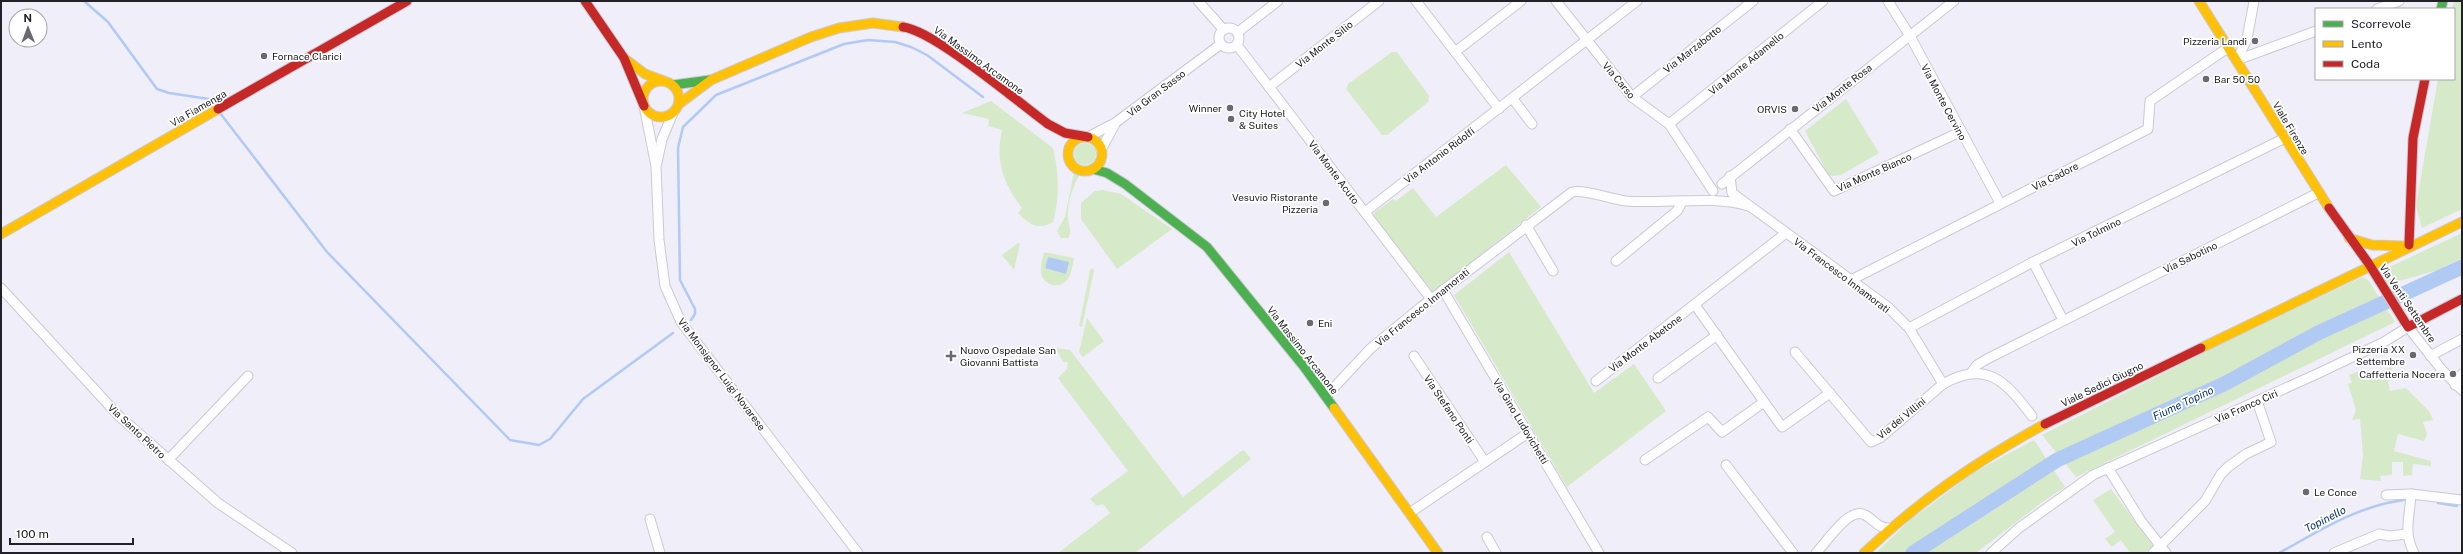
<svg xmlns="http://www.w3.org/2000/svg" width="2463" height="554" viewBox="0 0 2463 554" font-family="'Public Sans',sans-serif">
	<rect width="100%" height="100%" fill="#efeef9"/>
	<!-- green -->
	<g fill="#d6eaca">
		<polygon points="2454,1 2462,1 2462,209 2422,228 2416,206 2438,79 2454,79 2452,9"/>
		<polygon points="1392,52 1397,52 1429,96 1428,102 1387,135 1382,135 1346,89 1348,84"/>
		<polygon points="1846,99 1879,153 1841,175 1829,176 1805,131"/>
		<path d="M991,101L1053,148C1059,172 1060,197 1053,222C1037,231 1029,224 1018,213L1022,208C1003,183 995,161 1002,130L988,126L989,119L962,113Z"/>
		<circle cx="1085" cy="154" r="11"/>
		<polygon points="1506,165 1541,207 1435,291 1431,291 1373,216 1375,212 1393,199 1396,201 1413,188 1436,217"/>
		<path d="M1074,172L1080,174C1073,185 1067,204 1068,217C1068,225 1073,231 1068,238H1061L1057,231L1065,217Z"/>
		<polygon points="1103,190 1121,194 1172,229 1117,269 1081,219 1081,203 1095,191"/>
		<polygon points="2462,233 2462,258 2438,270 2388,284 2382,275 2383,270"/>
		<polygon points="1018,243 1020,244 1014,270 1002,255"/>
		<path d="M1044,252L1074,258C1071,272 1070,287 1052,285C1036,279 1041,265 1044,252Z"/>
		<polygon points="1509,252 1594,393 1634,364 1666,411 1567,487 1454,295"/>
		<polygon points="1093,268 1094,271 1082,327 1079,326 1090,270"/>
		<polygon points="2362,277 2368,280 2395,322 2076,477 2042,435 2231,339"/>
		<polygon points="1087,318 1104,341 1083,357 1079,352"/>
		<polygon points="1056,348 1070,350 1183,497 1240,452 1244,450 1251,459 1135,553 1058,553 1110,513 1103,504 1097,506 1090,499 1128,471 1058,378 1067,369 1068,362 1063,362"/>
		<polygon points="2391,367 2395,378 2388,381 2390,391 2406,388 2429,411 2433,420 2423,422 2427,434 2424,441 2398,434 2394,451 2431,461 2431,466 2413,464 2412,475 2403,476 2403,462 2392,462 2392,475 2380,476 2381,481 2360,479 2363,455 2360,419 2352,420 2356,410 2348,384 2352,383 2349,375 2360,371 2364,379"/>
		<polygon points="2034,440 2065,487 2041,503 1976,553 1876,553 1909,521 1973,473"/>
		<polygon points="2111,489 2153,546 2145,553 2130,553 2121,540 2112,547 2105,539 2115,532 2093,500"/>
	</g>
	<!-- water -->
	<polygon fill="#b1caf4" points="1048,257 1069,262 1066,274 1045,268"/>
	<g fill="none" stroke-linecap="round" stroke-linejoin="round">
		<!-- stream -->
		<g stroke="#b1caf4" stroke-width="2.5">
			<polyline points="84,1 108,22 157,89 169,93 209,99 215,106"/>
			<polyline points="220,113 327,252 510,440 539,445 550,439 583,399 673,333"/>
			<polyline points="691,320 695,314 695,309 680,280 678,148 683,127 716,95 844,44 868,40 895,42 911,47 927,55 983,97"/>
			<polyline points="2438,503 2457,506"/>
			<path d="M2279,553C2319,531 2357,506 2404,500"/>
		</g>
		<!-- river -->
		<polyline stroke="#b1caf4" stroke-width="15" points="1913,553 2057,460 2226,383 2318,333 2462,267"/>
		<!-- street casing -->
		<g stroke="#cbcad3" stroke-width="11">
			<g id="street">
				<polyline points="1198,1 1224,30"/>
				<polyline points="1416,1 1499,109"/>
				<polyline points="1556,1 1632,97 1669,124 1713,191"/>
				<polyline points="1888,1 1910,36 2000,203"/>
				<polyline points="2377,9 2399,1"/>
				<circle cx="1229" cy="38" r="10"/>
				<polyline points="1238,32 1278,1"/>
				<polyline points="1237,45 1431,299"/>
				<polyline points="1455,52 1521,1"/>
				<polyline points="2237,60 2316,31"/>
				<polyline points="2237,60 2247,39 2254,1"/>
				<polyline points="1269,87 1379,1"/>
				<polyline points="1632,97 1753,1"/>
				<polyline points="1513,99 1532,124"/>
				<polyline points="644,106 656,166 659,240 665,286 681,322 858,553"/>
				<polyline points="1669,124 1823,1"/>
				<polyline points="1790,129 1834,191 1960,132"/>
				<polyline points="1088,137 1115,123 1221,44"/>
				<polyline points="1101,150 1115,124"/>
				<polyline points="657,163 662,139 673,113"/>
				<path d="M1730,176L1732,193L1888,307L1909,328L1943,384C1987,359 2006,382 2032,416"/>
				<polyline points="1722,184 1954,1"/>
				<polyline points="1365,212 1637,1"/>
				<polyline points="1526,225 1553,271"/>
				<polyline points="1616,261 1677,211 1682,202"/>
				<polyline points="2033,262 2063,320"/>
				<polyline points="1851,280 2148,129 2150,101 2229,47"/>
				<polyline points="1,288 119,416 218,503 292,553"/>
				<polyline points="1443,290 1599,553"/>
				<polyline points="1695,305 1782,427 1830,393"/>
				<polyline points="1909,328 2033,262 2285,138"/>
				<polyline points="1795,352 1871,442 1880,438 1943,384"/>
				<polyline points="1414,356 1485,462"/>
				<polyline points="2430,356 2462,339"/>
				<polyline points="1971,373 1977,365 1987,359 2318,193"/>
				<polyline points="1658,378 1717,335"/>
				<polyline points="1596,381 1786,233"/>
				<polyline points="2455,385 2462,374"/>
				<path d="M1326,396L1370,349L1421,307L1572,192C1584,189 1610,199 1626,201C1665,204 1715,195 1748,206"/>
				<polyline points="168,460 248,376"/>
				<polyline points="1645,460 1708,417 1722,432 1764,402"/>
				<polyline points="1726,465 1793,553"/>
				<polyline points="2108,468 2141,521 2166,553"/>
				<path d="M2411,494C2410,515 2403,533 2414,553"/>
				<polyline points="2386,495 2411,494 2462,500"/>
				<polyline points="1411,512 1528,433"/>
				<polyline points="650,519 660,553"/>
				<polyline points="1487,537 1496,553"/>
				<path d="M1816,553C1826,543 1849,506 1865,515C1875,520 1877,528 1889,528"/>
				<polyline points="1991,553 2019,528 2093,475 2319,373 2384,342 2408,327 2442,370 2462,390"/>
				<polyline points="2153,553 2205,501 2221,474 2228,467 2246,454 2271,442 2257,401"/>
				<polyline points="2334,553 2379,534 2389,536 2407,534"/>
			</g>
		</g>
		<!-- fast casing -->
		<g stroke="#cbcad3" stroke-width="11">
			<g id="fast">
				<polyline points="2441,9 2443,1"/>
				<polyline points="673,85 710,80"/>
				<polyline points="1093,169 1107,173 1125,184 1207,247 1305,368 1334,408"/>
			</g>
		</g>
		<!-- slow casing -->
		<g stroke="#cbcad3" stroke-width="11">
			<g id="slow">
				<polyline points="2199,1 2329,208"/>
				<polyline points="624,58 645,74 664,81"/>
				<circle cx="661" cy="99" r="18"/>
				<polyline points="679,104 711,80 811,37 839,28 873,23 903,27"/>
				<circle cx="1085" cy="154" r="17"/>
				<polyline points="1,234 218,109"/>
				<polyline points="2349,238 2372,245 2404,246"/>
				<polyline points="2201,348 2462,222"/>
				<polyline points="1334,408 1438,553"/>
				<path d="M1864,553C1920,500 1977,461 2045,424"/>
			</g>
		</g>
		<!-- jam casing -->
		<g stroke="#cbcad3" stroke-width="11">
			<g id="jam">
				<polyline points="585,1 624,58 644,106"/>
				<path d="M903,27C935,31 1018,102 1048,124L1065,133L1088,137"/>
				<polyline points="218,109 407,1"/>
				<polyline points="2329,208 2369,264 2408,327 2462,299"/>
				<polyline points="2409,245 2413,138 2425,79"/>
				<polyline points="2045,424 2201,348"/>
			</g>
		</g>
		<!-- street -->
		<use href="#street" stroke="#fdfcfe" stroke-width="9"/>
		<!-- fast -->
		<use href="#fast" stroke="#4caf50" stroke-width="9"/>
		<!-- slow -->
		<use href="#slow" stroke="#ffc107" stroke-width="9"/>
		<!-- jam -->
		<use href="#jam" stroke="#c62828" stroke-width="9"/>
	</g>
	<!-- markers -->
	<g fill="#6a6971" stroke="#fff" stroke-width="1.5">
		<circle cx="2255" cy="41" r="4"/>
		<circle cx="264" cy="56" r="4"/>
		<circle cx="2206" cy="79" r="4"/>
		<circle cx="1230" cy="108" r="4"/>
		<circle cx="1795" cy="109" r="4"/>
		<circle cx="1231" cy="119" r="4"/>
		<circle cx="1326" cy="203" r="4"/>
		<circle cx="1310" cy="323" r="4"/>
		<circle cx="2413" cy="355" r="4"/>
		<path d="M949 350h4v4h4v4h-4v4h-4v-4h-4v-4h4z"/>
		<circle cx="2453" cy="374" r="4"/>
		<circle cx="2306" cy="492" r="4"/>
	</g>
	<g text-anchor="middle" stroke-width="3.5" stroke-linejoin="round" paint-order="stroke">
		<!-- poi labels -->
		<g font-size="10" fill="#222128" stroke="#fff" text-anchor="end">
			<text x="2247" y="45">Pizzeria Landi</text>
			<text x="272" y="60" text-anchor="start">Fornace Clarici</text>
			<text x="2214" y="83" text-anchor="start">Bar 50 50</text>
			<text x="1222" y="112">Winner</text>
			<text x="1787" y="113">ORVIS</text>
			<text x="1239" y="117" text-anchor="start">City Hotel<tspan x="1239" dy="12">&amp; Suites</tspan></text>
			<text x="1318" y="201">Vesuvio Ristorante<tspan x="1318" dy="12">Pizzeria</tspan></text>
			<text x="1318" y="327" text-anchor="start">Eni</text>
			<text x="2405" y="353">Pizzeria XX<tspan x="2405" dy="12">Settembre</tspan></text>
			<text x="960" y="354" text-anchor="start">Nuovo Ospedale San<tspan x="960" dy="12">Giovanni Battista</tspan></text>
			<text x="2445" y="378">Caffetteria Nocera</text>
			<text x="2314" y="496" text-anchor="start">Le Conce</text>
		</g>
		<!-- street labels -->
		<g font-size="10" fill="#222128" stroke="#fff">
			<text transform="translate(1324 44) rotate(-38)" y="4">Via Monte Silio</text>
			<text transform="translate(1692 49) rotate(-38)" y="4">Via Marzabotto</text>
			<text transform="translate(979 60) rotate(36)" y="4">Via Massimo Arcamone</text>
			<text transform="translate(1746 63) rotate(-39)" y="4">Via Monte Adamello</text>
			<text transform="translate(1619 80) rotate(50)" y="4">Via Carso</text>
			<text transform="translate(1842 88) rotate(-38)" y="4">Via Monte Rosa</text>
			<text transform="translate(1156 93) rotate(-37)" y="4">Via Gran Sasso</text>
			<text transform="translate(1944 102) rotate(62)" y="4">Via Monte Cervino</text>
			<text transform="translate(198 108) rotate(-30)" y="4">Via Fiamenga</text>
			<text transform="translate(2291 128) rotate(59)" y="4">Viale Firenze</text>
			<text transform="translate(1439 155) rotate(-37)" y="4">Via Antonio Ridolfi</text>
			<text transform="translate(1334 172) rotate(53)" y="4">Via Monte Acuto</text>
			<text transform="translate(1874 172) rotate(-24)" y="4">Via Monte Bianco</text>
			<text transform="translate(2055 176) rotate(-27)" y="4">Via Cadore</text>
			<text transform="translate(2096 232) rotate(-26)" y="4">Via Tolmino</text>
			<text transform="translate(2190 257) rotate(-26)" y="4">Via Sabotino</text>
			<text transform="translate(1842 275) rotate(37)" y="4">Via Francesco Innamorati</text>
			<text transform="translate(2408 303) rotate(56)" y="4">Via Venti Settembre</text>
			<text transform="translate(1422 307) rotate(-39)" y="4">Via Francesco Innamorati</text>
			<text transform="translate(1645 343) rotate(-37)" y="4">Via Monte Abetone</text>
			<text transform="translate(1303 350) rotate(52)" y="4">Via Massimo Arcamone</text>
			<text transform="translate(722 374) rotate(53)" y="4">Via Monsignor Luigi Novarese</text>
			<text transform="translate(2102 384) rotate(-26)" y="4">Viale Sedici Giugno</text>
			<text transform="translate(2246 406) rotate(-24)" y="4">Via Franco Ciri</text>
			<text transform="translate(1449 409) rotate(56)" y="4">Via Stefano Ponti</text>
			<text transform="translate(1901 418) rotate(-39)" y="4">Via dei Villini</text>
			<text transform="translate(1521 421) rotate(59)" y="4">Via Gino Ludovichetti</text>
			<text transform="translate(137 431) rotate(43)" y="4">Via Santo Pietro</text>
		</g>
		<!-- water labels -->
		<g font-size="11" font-style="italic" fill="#0d3570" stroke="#fff">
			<text transform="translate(2183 403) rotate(-25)" y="4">Fiume Topino</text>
			<text transform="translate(2325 519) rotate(-27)" y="4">Topinello</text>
		</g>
	</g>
	<!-- border -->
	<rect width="2463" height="554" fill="none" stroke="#222128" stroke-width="4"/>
	<!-- legend -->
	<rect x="2315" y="8" width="140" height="72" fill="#ffffff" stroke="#a7a6a9"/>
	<rect x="2323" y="21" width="20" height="6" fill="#4caf50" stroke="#a7a6a9"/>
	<text x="2351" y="28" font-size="12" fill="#222128">Scorrevole</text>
	<rect x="2323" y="41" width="20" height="6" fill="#ffc107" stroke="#a7a6a9"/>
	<text x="2351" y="48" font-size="12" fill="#222128">Lento</text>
	<rect x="2323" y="61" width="20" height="6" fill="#c62828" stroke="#a7a6a9"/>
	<text x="2351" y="68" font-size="12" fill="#222128">Coda</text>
	<!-- north arrow -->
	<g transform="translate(28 28) rotate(359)"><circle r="19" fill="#ffffff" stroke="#a7a6a9"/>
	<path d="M0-3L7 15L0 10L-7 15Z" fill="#6a6971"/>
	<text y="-6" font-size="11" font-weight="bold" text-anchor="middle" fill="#222128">N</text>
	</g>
	<!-- scale -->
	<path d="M10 538v6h123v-6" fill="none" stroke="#222128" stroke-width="2"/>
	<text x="16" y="538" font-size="12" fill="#222128" stroke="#ffffff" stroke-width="3" paint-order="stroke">100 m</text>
</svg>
